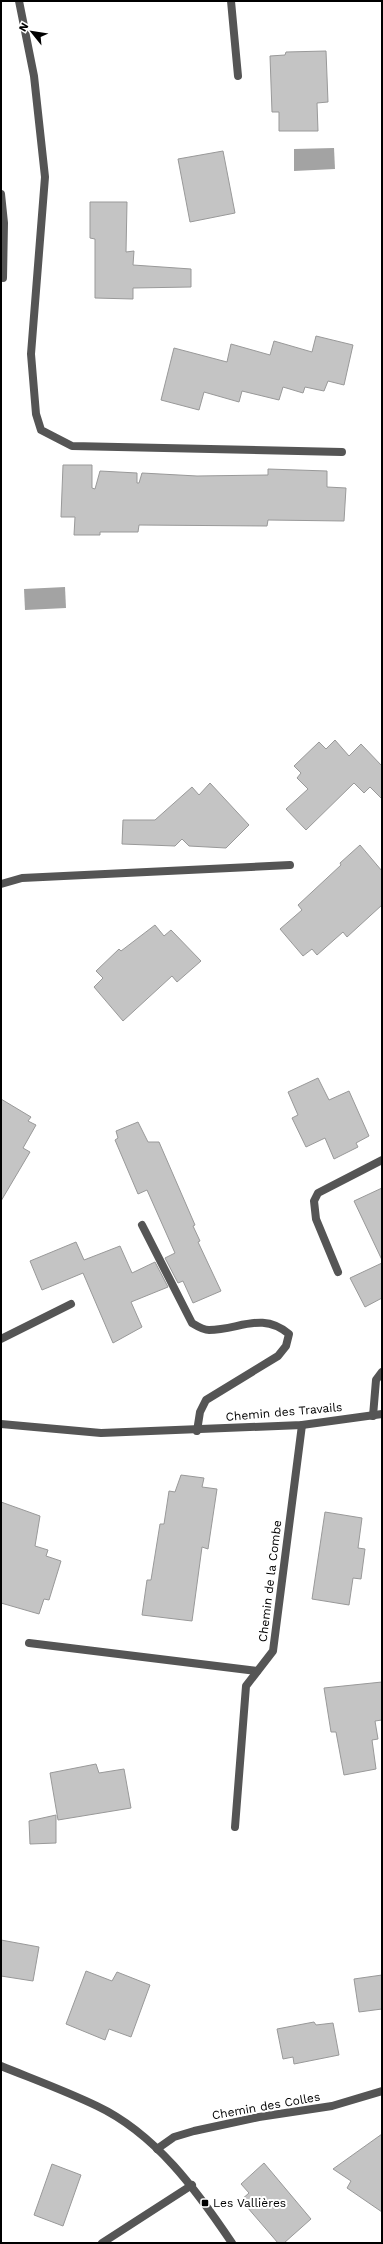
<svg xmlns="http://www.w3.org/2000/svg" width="383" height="2244" viewBox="0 0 383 2244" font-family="'Work Sans',sans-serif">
	<rect width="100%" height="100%" fill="#fff"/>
	<!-- water -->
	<g fill="#a3a3a3">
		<polygon points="334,148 335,169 294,171 294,149"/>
		<polygon points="65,587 66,608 25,610 24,589"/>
	</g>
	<!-- building -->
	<g fill="#c4c4c4" stroke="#999">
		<polygon points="326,51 328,102 317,103 318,131 279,131 279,112 272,112 270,56 285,55 286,52"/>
		<polygon points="223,151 235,213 190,222 178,159"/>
		<polygon points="90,202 127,202 126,252 134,251 133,265 191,269 191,287 133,288 133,299 95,298 95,239 90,238"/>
		<polygon points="316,336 353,345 344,385 328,381 324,391 305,387 303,393 283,387 279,400 242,391 239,402 204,392 199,410 161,400 174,348 227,362 231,344 270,355 274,341 312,352"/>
		<polygon points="63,465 92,465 92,488 95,489 100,471 137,473 137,483 139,483 142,473 197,476 268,475 268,469 327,471 327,487 346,488 344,521 268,520 267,526 139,525 138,532 100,532 100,535 74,535 75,517 61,517"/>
		<polygon points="335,740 349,756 361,744 382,766 382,799 370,787 364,793 354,783 306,830 286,809 308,789 297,778 301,773 294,766 319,742 326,749"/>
		<polygon points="210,783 249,825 226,848 189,846 182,839 175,846 122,844 123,820 155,820 192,787 199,795"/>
		<polygon points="360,845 382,871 382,905 347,937 343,932 317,955 312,949 303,956 280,929 302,910 298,905 341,865 340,863"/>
		<polygon points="155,925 164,936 171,930 201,961 177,982 172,976 123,1021 94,987 103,978 96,971 119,949 121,951"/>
		<polygon points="318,1078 329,1100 349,1091 369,1136 356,1143 358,1147 334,1159 325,1138 306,1147 292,1118 298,1115 288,1092"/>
		<polygon points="1,1099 31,1117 28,1121 36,1125 23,1148 30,1152 1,1201"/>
		<polygon points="138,1122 148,1142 159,1142 195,1225 193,1226 200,1241 198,1242 221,1291 193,1303 183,1281 178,1283 165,1258 175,1253 147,1190 138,1194 115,1140 118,1138 116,1131"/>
		<polygon points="382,1188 382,1260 354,1201"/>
		<polygon points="76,1242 84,1260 120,1246 132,1273 155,1262 168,1287 131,1302 142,1327 113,1343 83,1273 42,1290 30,1261"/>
		<polygon points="382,1263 382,1298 365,1307 350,1278"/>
		<polygon points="181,1475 204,1478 202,1487 217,1489 208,1549 202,1547 192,1621 142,1615 147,1580 151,1580 160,1524 164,1524 169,1491 175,1492"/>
		<polygon points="1,1502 40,1516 35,1546 48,1550 46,1556 61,1561 49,1600 44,1599 39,1614 1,1603"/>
		<polygon points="325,1512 362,1518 358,1548 365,1549 361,1579 353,1578 349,1605 312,1599"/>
		<polygon points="382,1682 382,1720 375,1721 378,1739 372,1740 376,1769 344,1775 336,1732 331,1732 324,1688"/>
		<polygon points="96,1764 99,1773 124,1769 131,1808 58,1820 50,1773"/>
		<polygon points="56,1815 56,1843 30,1844 29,1821"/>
		<polygon points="1,1940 39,1947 33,1981 1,1976"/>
		<polygon points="86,1971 112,1981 117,1972 150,1985 131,2037 109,2029 105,2040 66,2024"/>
		<polygon points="382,1975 382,2009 359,2012 354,1979"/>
		<polygon points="314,2022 316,2025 333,2023 339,2055 294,2064 293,2057 283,2059 277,2029"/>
		<polygon points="382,2134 382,2212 347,2188 351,2181 333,2169"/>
		<polygon points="264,2163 311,2219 284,2243 278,2243 241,2200 249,2193 241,2184"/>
		<polygon points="52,2164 81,2175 63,2226 34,2215"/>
	</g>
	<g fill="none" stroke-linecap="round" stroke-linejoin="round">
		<!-- service -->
		<g stroke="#555" stroke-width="8">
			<polyline points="19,1 34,76 45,177 31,354 36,414 41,430 72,446 342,452"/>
			<polyline points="231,1 238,76"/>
			<polyline points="1,194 4,223 3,278"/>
			<polyline points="29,1643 257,1671"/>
		</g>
		<!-- minor -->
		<g stroke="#555" stroke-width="8">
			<polyline points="1,884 22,878 290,865"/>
			<path d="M142,1225L192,1323C197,1326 203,1330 209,1330C239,1330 262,1311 289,1334L286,1346L278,1356L206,1400L200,1412L197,1431"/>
			<polyline points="338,1272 316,1219 314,1201 318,1193 382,1160"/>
			<polyline points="1,1339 71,1304"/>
			<polyline points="373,1416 376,1380 382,1372"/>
			<polyline points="1,1424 101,1433 302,1425 382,1414"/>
			<polyline points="235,1827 246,1686 273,1651 302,1425"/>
			<path d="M1,2066C33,2079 66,2091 97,2106C156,2134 197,2191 232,2243"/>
			<polyline points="157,2149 174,2137 194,2131 259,2117 332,2106 382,2091"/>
			<polyline points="102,2243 192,2185"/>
		</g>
	</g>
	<!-- markers -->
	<rect fill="#000" stroke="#fff" stroke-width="1.5" x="201" y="2199" width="8" height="8" rx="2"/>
	<g text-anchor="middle" stroke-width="4" stroke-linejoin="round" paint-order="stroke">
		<!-- street labels -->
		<g font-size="12" fill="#000" stroke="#fff">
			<text transform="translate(284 1412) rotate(-5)" y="4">Chemin des Travails</text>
			<text transform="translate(270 1581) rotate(-83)" y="4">Chemin de la Combe</text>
			<text transform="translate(266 2106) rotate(-10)" y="4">Chemin des Colles</text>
		</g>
		<!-- poi labels -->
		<g font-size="12" fill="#000" stroke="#fff" text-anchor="start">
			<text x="213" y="2207">Les Vallières</text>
		</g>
	</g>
	<!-- border -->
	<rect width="383" height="2244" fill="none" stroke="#000000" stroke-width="4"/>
	<!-- north arrow -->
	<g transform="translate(32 32) rotate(300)" stroke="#ffffff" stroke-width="3" paint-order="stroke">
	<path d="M0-3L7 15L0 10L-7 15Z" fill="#000000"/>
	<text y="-6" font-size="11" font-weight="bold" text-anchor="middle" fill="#000000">N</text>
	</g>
</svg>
